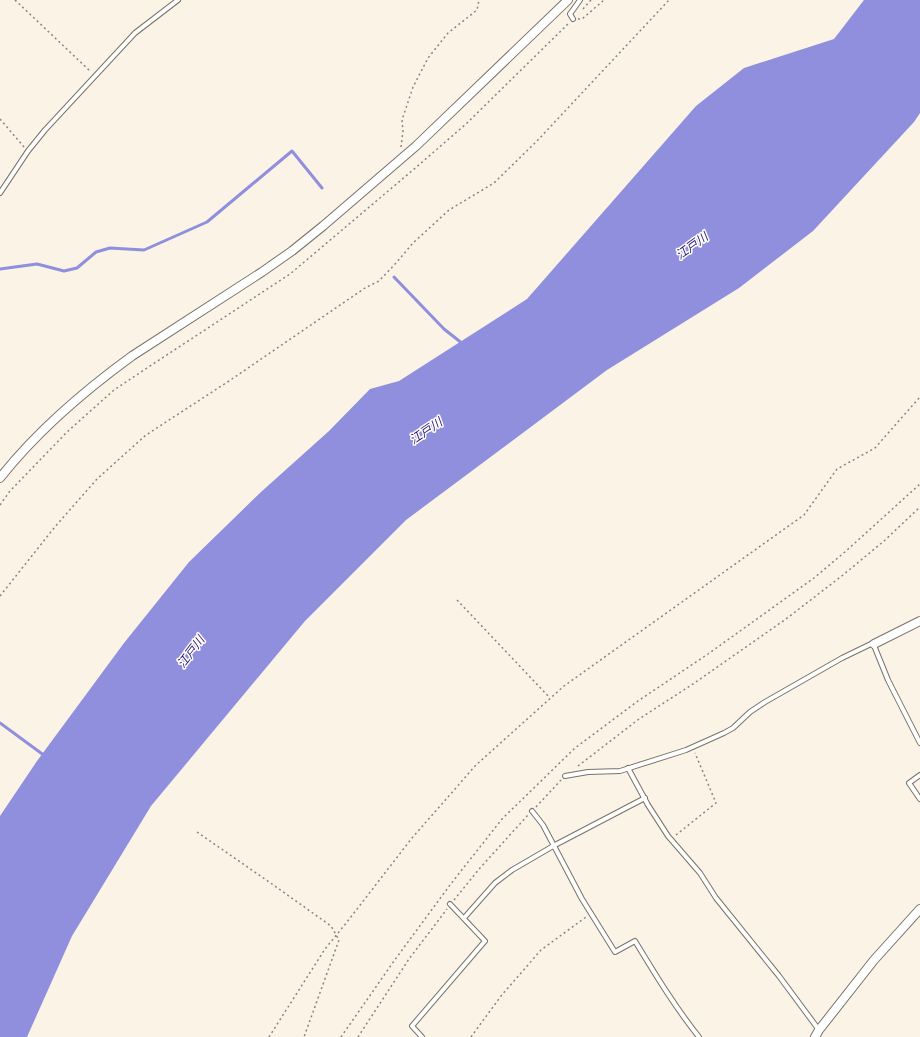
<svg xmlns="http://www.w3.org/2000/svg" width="920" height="1037" viewBox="0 0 920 1037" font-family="'IBM Plex Serif','Noto Sans JP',serif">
	<rect width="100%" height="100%" fill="#faf3e6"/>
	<!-- water -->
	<polygon fill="#908fdd" points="864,0 920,0 920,113 914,122 813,231 739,288 607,370 406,520 305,621 151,806 72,936 27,1037 0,1037 0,816 37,761 124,643 189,562 261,492 329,431 370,389 399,381 527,299 696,106 744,68 834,39"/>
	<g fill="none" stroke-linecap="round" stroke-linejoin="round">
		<!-- stream -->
		<g stroke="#908fdd" stroke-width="3">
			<polyline points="0,269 37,264 64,271 77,268 96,252 110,248 144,250 207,222 292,151 322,188"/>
			<polyline points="394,277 444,329 463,344"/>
			<polyline points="0,723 45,756"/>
		</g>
		<!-- lane casing -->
		<g stroke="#797267" stroke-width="6">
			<g id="lane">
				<polyline points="573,19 570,14 580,0"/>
				<polyline points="0,193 28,151 45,130 135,33 178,0"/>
				<polyline points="628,768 648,805 668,836 700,873 716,898 779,976 819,1030"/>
				<polyline points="920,775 909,783 920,799"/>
				<polyline points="565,776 588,772 620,771 686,750 724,733 733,728 750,712 765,702 842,658 873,643 888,680 920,743"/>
				<path d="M532,811L543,825L582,899L615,952L635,941C655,974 675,1007 699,1037"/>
				<polyline points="464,918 495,883 512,870 555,845 645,798"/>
				<polyline points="422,1037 412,1026 485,941 450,904"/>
			</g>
		</g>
		<!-- street casing -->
		<g stroke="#797267" stroke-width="10">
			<g id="street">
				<path d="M0,478C37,431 84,391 132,356L262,272L292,251L323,226L416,146L568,0"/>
				<polyline points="874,644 920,621"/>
				<polyline points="815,1037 819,1030 874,960 920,909"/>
			</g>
		</g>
		<!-- path -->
		<g stroke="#89857c" stroke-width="1.5" stroke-dasharray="2 3" stroke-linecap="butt">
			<polyline points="15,0 90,71"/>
			<polyline points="583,9 591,0"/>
			<polyline points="578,19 582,19 604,0"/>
			<polyline points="0,119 24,147"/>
			<polyline points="401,147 403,131 402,120 413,87 428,58 448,33 477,10 479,0"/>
			<polyline points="0,505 10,491 67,432 114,390 147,368 290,274 413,170 466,124 569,23"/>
			<polyline points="0,596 54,528 97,479 146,435 229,381 365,288 379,281 396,263 413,243 449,210 494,183 537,141 669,0"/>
			<polyline points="457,600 550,698"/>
			<polyline points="578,766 639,719 693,684 786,619 843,575 884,541 920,507"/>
			<polyline points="536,807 561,780"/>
			<polyline points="197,832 272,884 331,926 339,940 304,1037"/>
			<polyline points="676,835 716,803 695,753"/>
			<polyline points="454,900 480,868 528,815"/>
			<polyline points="269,1037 325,949 347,922 412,838 476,765 564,686 804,515 837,469 875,448 920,397"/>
			<polyline points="341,1037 394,961 450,885 502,819 575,748 638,701 708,654 814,578 846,551 920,484"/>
			<polyline points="358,1037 409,959 447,909"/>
			<polyline points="471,1037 501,996 534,958 541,950 586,917"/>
		</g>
		<!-- lane -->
		<use href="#lane" stroke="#fff" stroke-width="4"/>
		<!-- street -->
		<use href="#street" stroke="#fff" stroke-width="8"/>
	</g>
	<g text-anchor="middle" stroke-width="3" stroke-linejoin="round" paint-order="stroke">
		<!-- water labels -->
		<g font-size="12" font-style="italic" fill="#2a1670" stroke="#fff">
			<text transform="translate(692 246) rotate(-36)" y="4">江戸川</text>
			<text transform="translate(426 431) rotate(-34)" y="4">江戸川</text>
			<text transform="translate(191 652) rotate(-53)" y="4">江戸川</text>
		</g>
	</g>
</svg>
